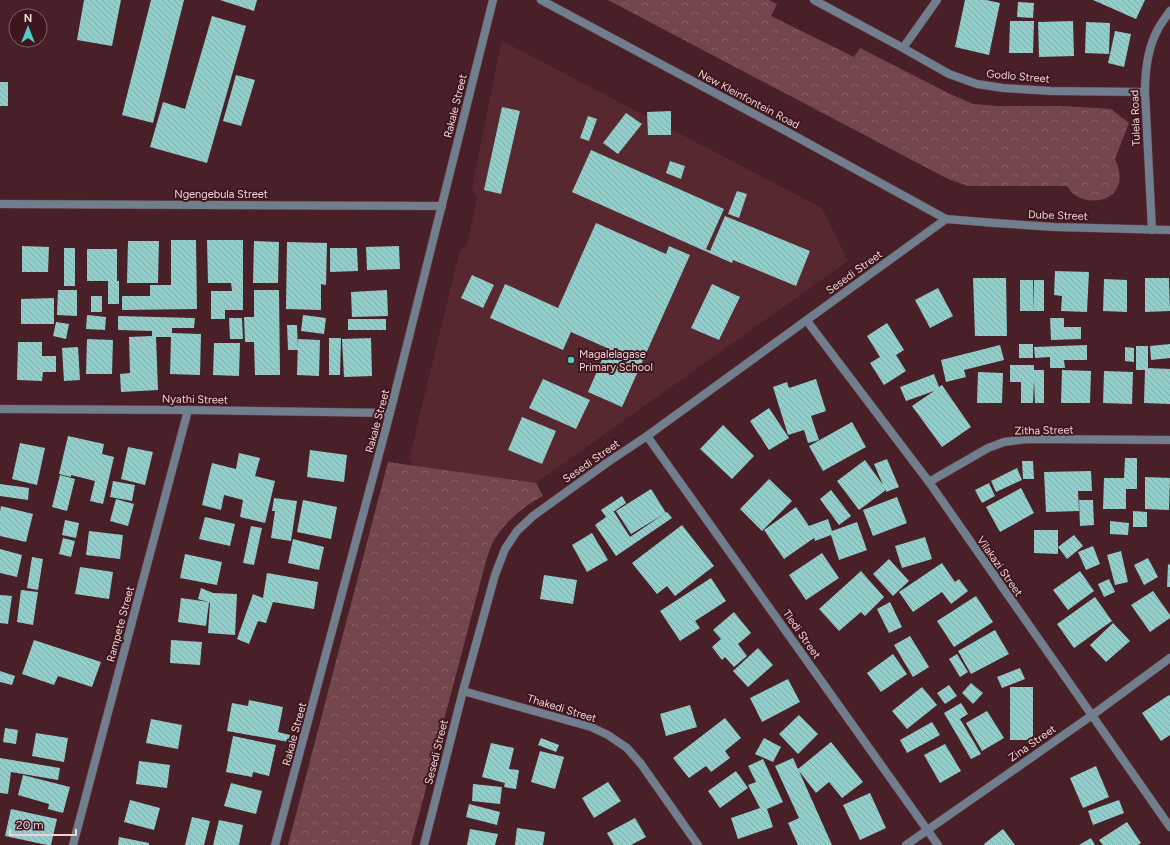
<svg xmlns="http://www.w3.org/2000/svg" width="1170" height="845" viewBox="0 0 1170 845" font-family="Figtree,sans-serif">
	<defs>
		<pattern id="forest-crowns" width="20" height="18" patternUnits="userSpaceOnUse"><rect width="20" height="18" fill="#74454c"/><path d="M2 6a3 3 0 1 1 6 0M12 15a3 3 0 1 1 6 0" fill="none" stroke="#885f65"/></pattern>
		<pattern id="building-back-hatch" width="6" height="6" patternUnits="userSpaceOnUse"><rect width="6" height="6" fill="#92cfcb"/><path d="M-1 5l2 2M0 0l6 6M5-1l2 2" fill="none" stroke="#80aba8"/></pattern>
	</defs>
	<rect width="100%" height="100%" fill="#492028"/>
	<!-- built -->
	<polygon fill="#582830" points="506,43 822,208 848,261 536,483 414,466 409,459 460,250 467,246 477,197 472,188 501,44"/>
	<!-- forest -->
	<g fill="url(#forest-crowns)">
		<path d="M608,0H769L777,4L771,16L854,57L860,48L948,93L973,104L998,106H1062L1111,109L1129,123L1115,159C1118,166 1121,175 1119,183C1114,202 1090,205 1075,195C1072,193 1069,189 1067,186H968L948,179Z"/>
		<path d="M388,462L536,483L543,496C525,505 506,521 496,537C491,544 489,553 486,561L411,845H288Z"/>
	</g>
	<!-- building -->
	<g fill="url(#building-back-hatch)">
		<polygon points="84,0 121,0 112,46 77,40"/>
		<polygon points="151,0 184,0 153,123 122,115"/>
		<polygon points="220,0 257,0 254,11"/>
		<polygon points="965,0 986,0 1000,3 989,55 955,47"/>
		<polygon points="1093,0 1145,0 1136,19"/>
		<polygon points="1018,2 1034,3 1033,18 1017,17"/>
		<polygon points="212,16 246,26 207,163 150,147 163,102 185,109"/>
		<polygon points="1010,21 1034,21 1033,53 1009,53"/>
		<polygon points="1073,21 1074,56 1039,57 1038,22"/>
		<polygon points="1086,22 1110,23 1109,54 1085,53"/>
		<polygon points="1115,31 1131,34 1124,67 1108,63"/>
		<polygon points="236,75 255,80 241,126 223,121"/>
		<rect x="0" y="82" width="8" height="24"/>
		<polygon points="502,107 520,111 501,194 484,190"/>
		<polygon points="671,111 671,135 648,135 647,112"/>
		<polygon points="626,113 642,124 618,154 603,143"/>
		<polygon points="588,116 597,119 589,141 580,138"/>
		<polygon points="591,150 724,209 706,249 710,251 725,216 810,251 796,286 733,260 732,263 572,192"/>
		<polygon points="670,161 685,166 681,179 666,173"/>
		<polygon points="737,191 747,194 739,218 728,214"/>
		<polygon points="596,223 666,254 669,246 690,255 622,407 588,392 607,348 571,332 563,350 490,318 505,284 558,308"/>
		<polygon points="171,240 196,240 197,309 122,310 122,296 150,296 150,285 171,285"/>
		<polygon points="207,240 243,240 243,310 225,310 225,319 211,319 211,291 232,291 231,283 208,283"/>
		<polygon points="128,241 159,241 158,283 127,283"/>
		<polygon points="254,241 279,242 278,283 253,283"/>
		<polygon points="287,242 327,243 326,285 321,284 321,310 286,309"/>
		<polygon points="22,246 49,247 48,272 22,272"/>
		<polygon points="399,246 400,269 367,270 366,247"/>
		<rect x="64" y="248" width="11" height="38"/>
		<polygon points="330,248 357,248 358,271 330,272"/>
		<polygon points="87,249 117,249 117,281 119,281 119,304 108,304 108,281 87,281"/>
		<polygon points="1055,271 1089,272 1087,312 1061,311 1062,296 1054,295"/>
		<polygon points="472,275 494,285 483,308 461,298"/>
		<polygon points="973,278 1006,278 1007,336 975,336"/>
		<polygon points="1145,278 1169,278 1170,311 1145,312"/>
		<polygon points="1104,279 1127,280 1127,312 1103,311"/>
		<polygon points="1020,280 1033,280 1034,311 1020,311"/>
		<rect x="1034" y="280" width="10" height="31"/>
		<polygon points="712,284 740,297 719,340 691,328"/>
		<polygon points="938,288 953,316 930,328 915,300"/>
		<polygon points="58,290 77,290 77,316 57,315"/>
		<polygon points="254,290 279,290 280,375 255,375 254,342 245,342 244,317 254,317"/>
		<polygon points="387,290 388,316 352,317 351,292"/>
		<rect x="91" y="296" width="11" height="16"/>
		<polygon points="54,298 54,324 21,324 21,299"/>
		<polygon points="87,315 106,317 105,330 86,329"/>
		<polygon points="303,315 326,318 324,334 301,331"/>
		<polygon points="118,316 195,318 194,328 172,328 172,333 201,334 200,375 170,374 171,337 156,337 158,390 121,392 120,374 130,373 129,337 152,336 152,331 118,330"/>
		<polygon points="229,318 242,318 243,339 230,339"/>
		<polygon points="1050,318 1064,318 1064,327 1081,327 1081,339 1051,340"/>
		<rect x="348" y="319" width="38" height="11"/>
		<polygon points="56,322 69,324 66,339 53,336"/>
		<polygon points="887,323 904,350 896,355 906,371 884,385 870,363 880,357 867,336"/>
		<polygon points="287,325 297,325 298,350 288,350"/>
		<polygon points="329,338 341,338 340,375 329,375"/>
		<polygon points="371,338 372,376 344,377 342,339"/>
		<polygon points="87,339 113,340 112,374 86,374"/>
		<polygon points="298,339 320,340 319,376 297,375"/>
		<polygon points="18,342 42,342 42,356 56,356 56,372 43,372 42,381 17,380"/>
		<polygon points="214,343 240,343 239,376 213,375"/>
		<rect x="1019" y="344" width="14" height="14"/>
		<polygon points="1170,344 1170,358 1151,360 1150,346"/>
		<polygon points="1000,345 1004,360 964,370 966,377 946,382 941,360"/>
		<polygon points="1087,345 1087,360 1064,360 1065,368 1050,368 1050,357 1035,358 1034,347"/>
		<polygon points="1136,346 1148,346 1148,368 1170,369 1170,404 1144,403 1145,370 1136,370"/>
		<polygon points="78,347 80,380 64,381 62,348"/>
		<polygon points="1125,347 1134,348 1134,362 1125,361"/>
		<polygon points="1010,365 1034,365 1034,370 1044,370 1044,403 1035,403 1034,380 1033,403 1021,403 1021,382 1010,382"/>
		<polygon points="1062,370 1091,371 1090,403 1061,403"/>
		<polygon points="1104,371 1133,372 1132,404 1103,403"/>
		<polygon points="978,372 1003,373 1002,403 977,403"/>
		<polygon points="934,374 939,387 942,385 971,427 942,447 912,406 934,391 906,401 900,387"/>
		<polygon points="543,379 590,400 576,429 529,408"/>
		<polygon points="816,379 826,411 811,416 819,440 808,443 804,430 788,435 773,387 787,382 789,388"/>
		<polygon points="769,408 789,438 769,450 750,421"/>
		<polygon points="522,417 556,431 542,464 508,450"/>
		<polygon points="852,422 866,447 823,471 809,446"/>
		<polygon points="723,425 754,456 732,479 700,449"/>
		<polygon points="68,436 104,444 102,454 114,457 103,504 90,501 95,481 71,475 71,477 59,474"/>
		<polygon points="20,443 45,448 37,485 12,479"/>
		<polygon points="128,447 153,452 145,485 121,479"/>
		<polygon points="310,450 347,455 344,482 307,477"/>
		<polygon points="239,453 260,458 255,476 275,481 265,523 240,517 243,500 224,495 221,510 202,505 212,463 236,469"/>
		<polygon points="1125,458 1137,458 1137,489 1126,489 1126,509 1103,509 1104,478 1124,478"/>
		<polygon points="887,459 899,487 886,492 886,490 859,510 837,481 865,460 883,485 874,464"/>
		<polygon points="1022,461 1033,461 1034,479 1023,479"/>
		<polygon points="1017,468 1022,480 996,492 991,481"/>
		<polygon points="1091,471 1092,491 1078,491 1079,511 1046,512 1044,472"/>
		<polygon points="60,475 75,479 67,511 52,507"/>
		<polygon points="1145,477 1170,478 1169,510 1145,509"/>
		<polygon points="769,479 792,501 762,531 740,509"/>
		<polygon points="113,481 135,485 132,501 110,497"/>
		<polygon points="989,483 995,496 982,503 975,490"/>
		<polygon points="0,484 29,488 28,500 0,496"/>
		<polygon points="1021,488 1034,513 1000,532 986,507"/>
		<polygon points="651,489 666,513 631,534 616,511"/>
		<polygon points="831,490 851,516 839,525 820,499"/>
		<polygon points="622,496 626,503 613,512 614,512 630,537 667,512 672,518 616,556 595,525 606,517 601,510"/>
		<polygon points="897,497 907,523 873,536 863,510"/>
		<polygon points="274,498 297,501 291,541 271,538 275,511 272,511"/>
		<polygon points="116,499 134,504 128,526 110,521"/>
		<polygon points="303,500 337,507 331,539 297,532"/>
		<polygon points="1079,500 1093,500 1094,525 1080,526"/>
		<polygon points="1,506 33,514 26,542 0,536 0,511"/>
		<polygon points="796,507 809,526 828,519 832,531 857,522 867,550 839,560 831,535 815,541 814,538 784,559 764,530"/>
		<polygon points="1133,511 1147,512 1147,527 1133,527"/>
		<polygon points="205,517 235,524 230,546 199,539"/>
		<polygon points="65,520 79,523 76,538 62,535"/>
		<polygon points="1110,521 1129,523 1128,535 1110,534"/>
		<polygon points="682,525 714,566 675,596 667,586 657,594 632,563"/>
		<polygon points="251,526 262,528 254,565 243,563"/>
		<polygon points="1034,530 1058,530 1058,554 1034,553"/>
		<polygon points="89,531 123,535 120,559 86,555"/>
		<polygon points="592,533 608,560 587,572 572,545"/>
		<polygon points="1074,535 1083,546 1067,559 1058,547"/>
		<polygon points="925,537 932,559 902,568 895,546"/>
		<polygon points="63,538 75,541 71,557 59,554"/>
		<polygon points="293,539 324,547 319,570 288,563"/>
		<polygon points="1093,546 1100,564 1086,570 1078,552"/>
		<polygon points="0,549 22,555 17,577 0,573"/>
		<polygon points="1121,551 1128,582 1115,585 1107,555"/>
		<polygon points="822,553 839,578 806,600 789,575"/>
		<polygon points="185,554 222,562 217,585 180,578"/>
		<polygon points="32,557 43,559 38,590 27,588"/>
		<polygon points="1148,558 1158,577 1144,585 1134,565"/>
		<polygon points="889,559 909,581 893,596 873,574"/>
		<polygon points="942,563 955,582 959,579 968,591 951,604 942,592 913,612 899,592"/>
		<polygon points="1168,564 1170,565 1170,587 1167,587"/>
		<polygon points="80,567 113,572 109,599 75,594"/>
		<polygon points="861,571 884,597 865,616 861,612 839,631 819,609"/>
		<polygon points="1080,571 1094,591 1068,610 1053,590"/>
		<polygon points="267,573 318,582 314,609 273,602 266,623 258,621 249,644 237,639 253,594 263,598"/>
		<polygon points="544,575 577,580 573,604 540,599"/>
		<polygon points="711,578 726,601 695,621 700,628 680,641 660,611"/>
		<polygon points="1109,579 1115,592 1104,597 1098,584"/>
		<polygon points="201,588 213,593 237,594 235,635 208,633 210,602 211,603 198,599"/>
		<polygon points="21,590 38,592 33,625 17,622"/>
		<polygon points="1153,591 1170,615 1170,618 1150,632 1131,605"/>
		<polygon points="0,595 12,596 8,624 0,623"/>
		<polygon points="976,596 993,622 954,647 937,621"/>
		<polygon points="1095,597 1112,621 1074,648 1057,624"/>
		<polygon points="181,598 209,602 206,626 178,622"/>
		<polygon points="890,602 902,627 889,633 877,609"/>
		<polygon points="734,612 751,633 738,644 747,656 734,667 725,657 722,660 712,647 721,639 713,630"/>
		<polygon points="1113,623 1130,641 1106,662 1090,645"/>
		<polygon points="995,630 1009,654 971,674 958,651"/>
		<polygon points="910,636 929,667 913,677 894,645"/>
		<polygon points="34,640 101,662 92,687 58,676 54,685 22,674"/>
		<polygon points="171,640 202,642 200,665 170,663"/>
		<polygon points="758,648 773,665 748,687 733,671"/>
		<polygon points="893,654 907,674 881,692 867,673"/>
		<polygon points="957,654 968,672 960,677 949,659"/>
		<polygon points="1020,668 1025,679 1002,688 997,677"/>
		<polygon points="0,671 15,676 12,685 0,682"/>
		<polygon points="788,679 800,702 762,722 750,698"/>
		<polygon points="971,683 983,693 973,704 962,693"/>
		<polygon points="949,685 957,696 945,704 937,693"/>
		<polygon points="922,687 937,705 907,729 892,711"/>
		<rect x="1010" y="687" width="23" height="53"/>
		<polygon points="1169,695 1170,696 1170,735 1161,741 1142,713"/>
		<polygon points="249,700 283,707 278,732 290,735 289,742 227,731 232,703 248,706"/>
		<polygon points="961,703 968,714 960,719 981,754 971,759 944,713"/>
		<polygon points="690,705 697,727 666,736 660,714"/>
		<polygon points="987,711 1004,738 982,751 966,723"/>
		<polygon points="799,715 818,734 798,754 779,734"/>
		<polygon points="725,718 741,738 725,751 730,758 711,772 706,766 689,778 673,758"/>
		<polygon points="151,719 182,725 178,749 146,743"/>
		<polygon points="932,722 940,735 907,753 900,740"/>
		<polygon points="5,728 18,730 16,744 3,742"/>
		<polygon points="36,733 68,738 64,762 32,756"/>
		<polygon points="233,736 276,745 269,776 253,772 252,777 226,772"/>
		<polygon points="541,738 559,745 556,752 538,745"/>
		<polygon points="764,738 781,747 773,762 755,754"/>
		<polygon points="831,742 863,782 842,798 829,782 816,793 799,771 832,845 798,845 788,823 799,818 775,766 793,758 798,769"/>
		<polygon points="491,743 514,748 509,769 519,770 516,789 504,787 505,783 482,777"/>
		<polygon points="945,744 961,771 940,783 924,755"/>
		<polygon points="540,751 564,757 555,789 531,782"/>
		<polygon points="0,758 60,768 58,780 11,772 8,794 0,793"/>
		<polygon points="763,759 783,802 767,809 773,827 738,839 731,818 760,808 748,785 756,782 748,766"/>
		<polygon points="139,761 170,765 167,788 136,784"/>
		<polygon points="1096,766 1109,797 1083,808 1070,778"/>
		<polygon points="736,771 748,788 720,808 708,791"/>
		<polygon points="23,775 70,787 63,813 48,809 49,804 18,795"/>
		<polygon points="608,782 621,801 594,818 582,798"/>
		<polygon points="231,783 262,791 256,814 224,806"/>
		<polygon points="473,784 502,787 500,804 472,801"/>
		<polygon points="870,793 886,828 860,840 843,805"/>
		<polygon points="130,800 160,808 154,830 124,822"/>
		<polygon points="1119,800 1124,813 1093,825 1088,811"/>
		<polygon points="469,804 500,812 497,825 466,817"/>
		<polygon points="11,809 57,819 51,845 47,845 5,836"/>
		<polygon points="192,817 210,821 204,845 185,845"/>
		<polygon points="635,818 646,837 631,845 614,845 607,833"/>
		<polygon points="219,820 243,825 239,845 213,845"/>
		<polygon points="1127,822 1141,843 1138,845 1103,845 1099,840"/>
		<polygon points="517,828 545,832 543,845 515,845"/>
		<polygon points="470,829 498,834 495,845 467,845"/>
		<polygon points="1003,829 1015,845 985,845 984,844"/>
		<polygon points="119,837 149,843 149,845 118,845"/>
		<polygon points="1091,838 1095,845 1079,845"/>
	</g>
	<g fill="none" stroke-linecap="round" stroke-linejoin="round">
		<!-- minor casing -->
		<g stroke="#643d44" stroke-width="9">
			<g id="minor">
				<polyline points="814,0 903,48 949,74 977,84 1003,88 1051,91 1145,92"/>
				<polyline points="903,48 937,0"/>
				<polyline points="0,204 442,206"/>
				<path d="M1152,230L1145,92C1145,71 1147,49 1158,29C1161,23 1166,17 1170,11"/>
				<polyline points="807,321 929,482 1170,827"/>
				<polyline points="0,409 188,410 390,413"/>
				<polyline points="647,436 938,845"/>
				<polyline points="929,482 988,448 1004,442 1028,439 1170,440"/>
				<polyline points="463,691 591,727 608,735 627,748 641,764 698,845"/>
				<polyline points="73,845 188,410"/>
				<polyline points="275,845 390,413 493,0"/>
				<polyline points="424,845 463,691 495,575 505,549 517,531 533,516 608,462 647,436 946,219"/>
				<polyline points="906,845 1091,716 1170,658"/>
			</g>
		</g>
		<!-- tertiary casing -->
		<g stroke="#643d44" stroke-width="9">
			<polyline id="tertiary" points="541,0 784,130 946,219 995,223 1054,227 1170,230"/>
		</g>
		<!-- minor -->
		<use href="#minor" stroke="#707e8d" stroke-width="8"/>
		<!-- tertiary -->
		<use href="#tertiary" stroke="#707e8d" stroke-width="8"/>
	</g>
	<!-- markers -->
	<circle fill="#54cdc7" stroke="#3e161e" stroke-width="1.5" cx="571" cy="360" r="4"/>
	<g text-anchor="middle" stroke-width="4" stroke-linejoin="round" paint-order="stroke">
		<!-- street labels -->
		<g font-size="11" fill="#efd3d6" stroke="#3e161e">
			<text transform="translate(1018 76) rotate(5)" y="4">Godlo Street</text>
			<text transform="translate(749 99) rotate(28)" y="4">New Kleinfontein Road</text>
			<text transform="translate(455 106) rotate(-76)" y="4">Rakale Street</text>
			<text transform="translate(1135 118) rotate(-92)" y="4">Tulela Road</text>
			<text x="221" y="198">Ngengebula Street</text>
			<text transform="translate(1058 215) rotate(2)" y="4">Dube Street</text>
			<text transform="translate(854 272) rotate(-36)" y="4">Sesedi Street</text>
			<text transform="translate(195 399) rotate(1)" y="4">Nyathi Street</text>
			<text transform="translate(377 421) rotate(-75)" y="4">Rakale Street</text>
			<text transform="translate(1044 430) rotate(-1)" y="4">Zitha Street</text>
			<text transform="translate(591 461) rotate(-35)" y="4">Sesedi Street</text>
			<text transform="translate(1000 566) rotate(55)" y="4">Vilakazi Street</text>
			<text transform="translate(120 624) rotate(-75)" y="4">Rampete Street</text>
			<text transform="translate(802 634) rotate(55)" y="4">Tledi Street</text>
			<text transform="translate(562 708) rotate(17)" y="4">Thakedi Street</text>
			<text transform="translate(294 734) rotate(-75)" y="4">Rakale Street</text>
			<text transform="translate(1032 743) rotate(-35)" y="4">Zina Street</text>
			<text transform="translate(436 752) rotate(-76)" y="4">Sesedi Street</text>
		</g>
		<!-- poi labels -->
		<g font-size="11" fill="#efd3d6" stroke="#3e161e" text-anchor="start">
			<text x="579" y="358">Magalelagase<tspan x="579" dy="13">Primary School</tspan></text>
		</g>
	</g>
	<!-- north arrow -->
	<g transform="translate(28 28)"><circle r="19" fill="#3e161e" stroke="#856268"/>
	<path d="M0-3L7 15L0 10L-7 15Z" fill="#54cdc7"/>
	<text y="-6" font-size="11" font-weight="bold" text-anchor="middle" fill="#efd3d6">N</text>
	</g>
	<!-- scale -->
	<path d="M10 829v6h66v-6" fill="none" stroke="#efd3d6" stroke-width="2"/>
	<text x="16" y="829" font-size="12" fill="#efd3d6" stroke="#3e161e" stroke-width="3" paint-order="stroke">20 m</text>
</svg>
